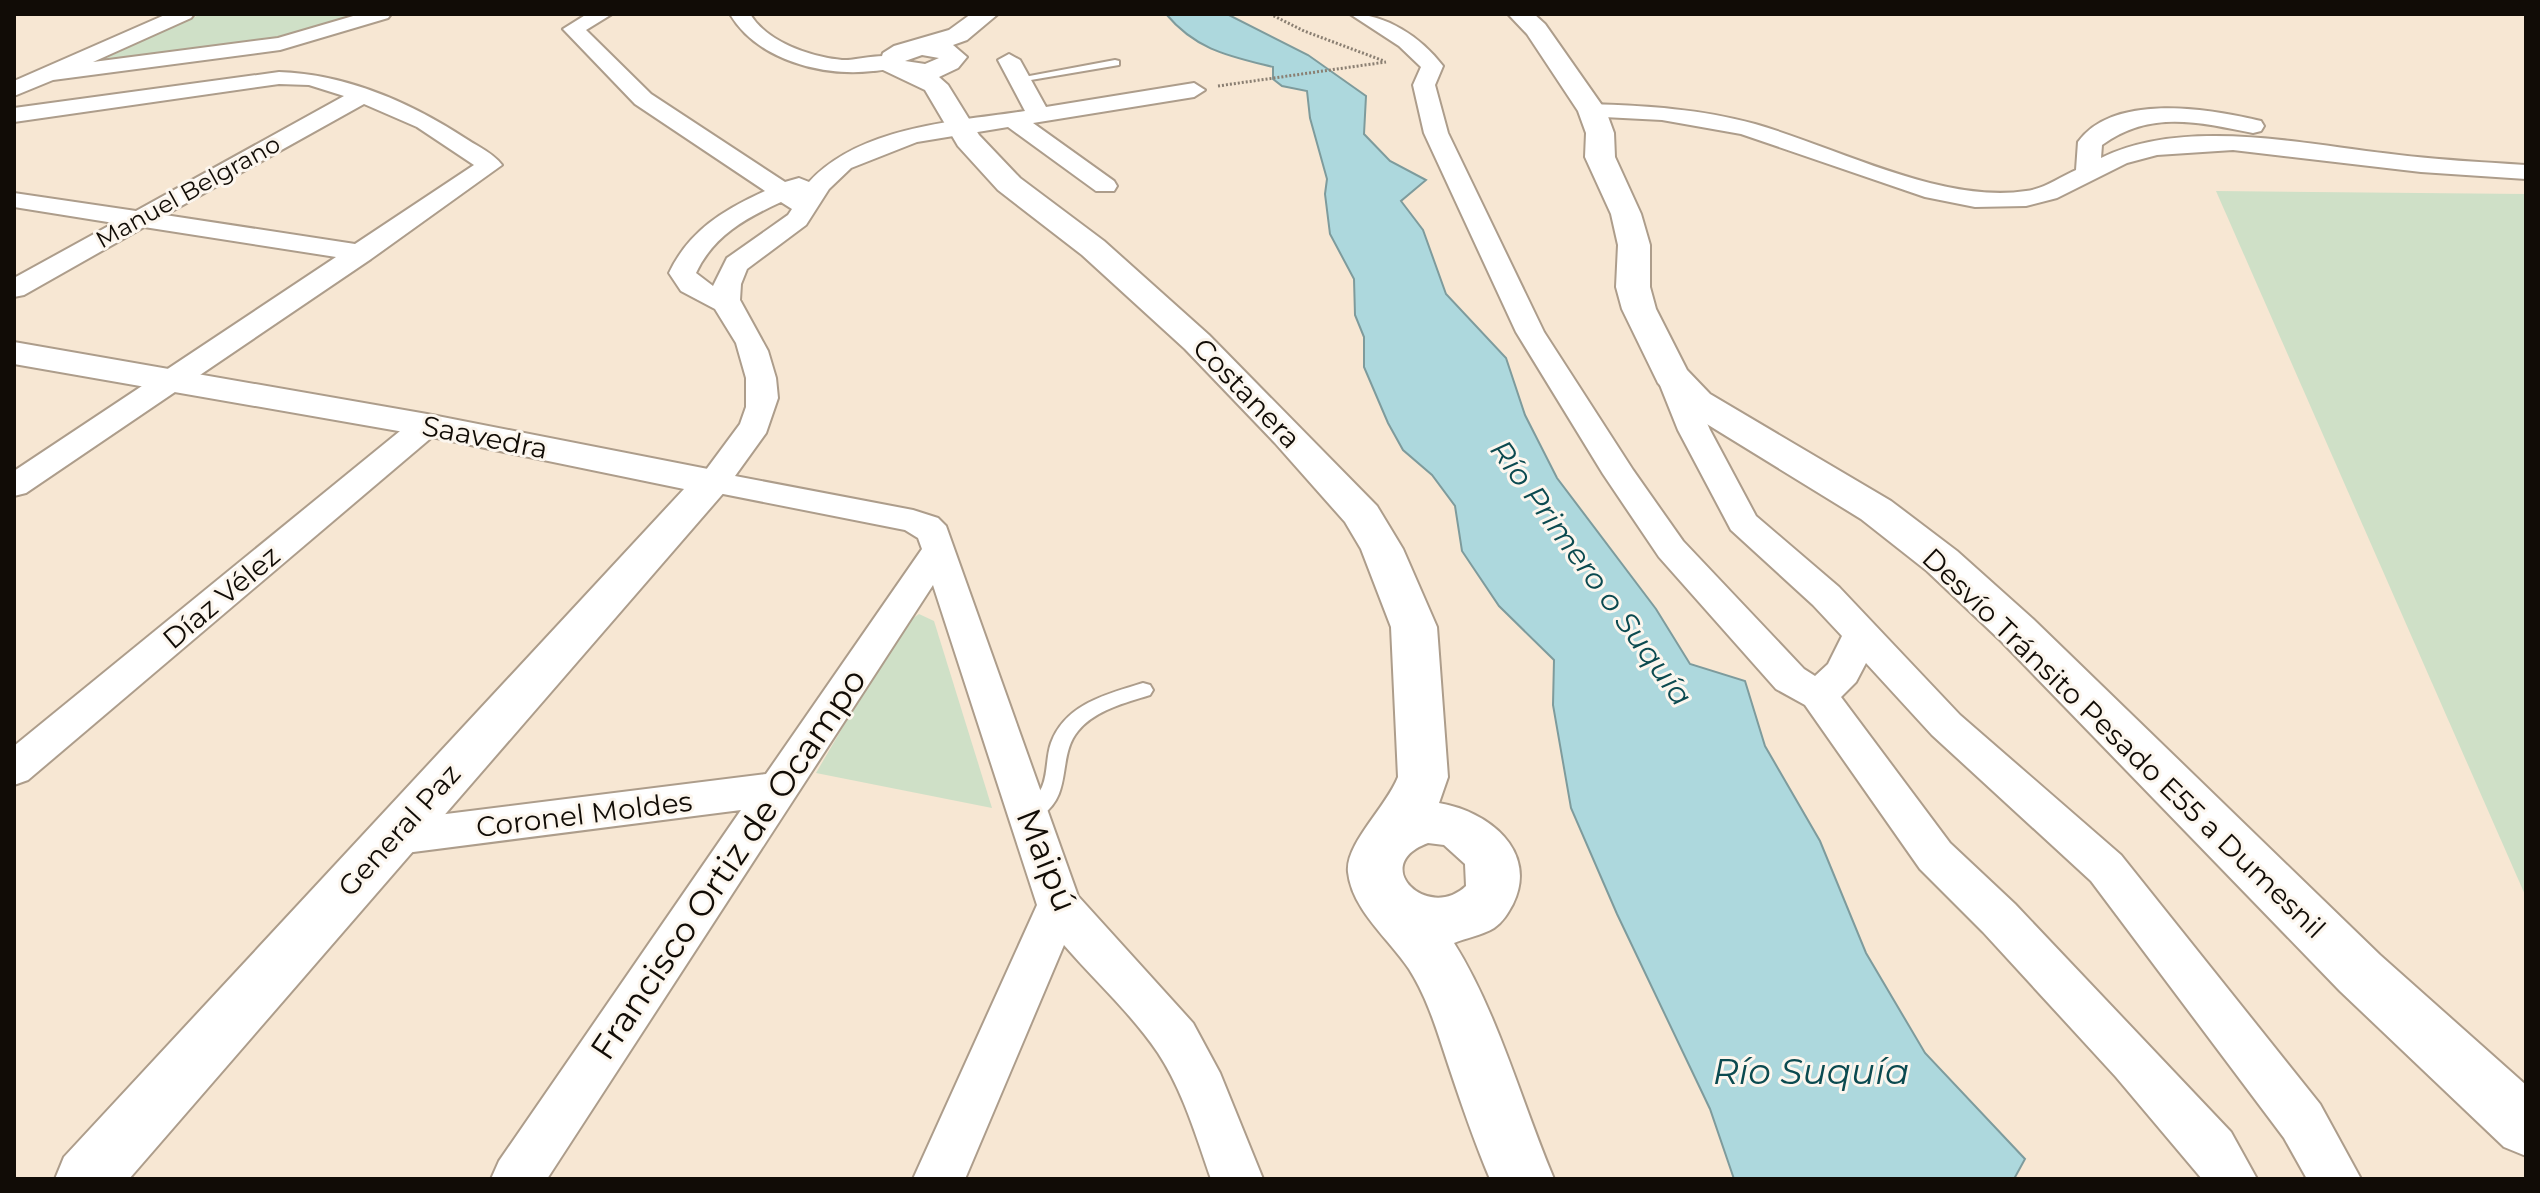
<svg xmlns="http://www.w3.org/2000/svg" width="2540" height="1193" viewBox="0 0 2540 1193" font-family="Montserrat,sans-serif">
	<rect width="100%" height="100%" fill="#f7e7d3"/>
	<!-- green -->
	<g fill="#cfe0c7">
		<polygon points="201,14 362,14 266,41 91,65"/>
		<polygon points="2216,191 2526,194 2526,897"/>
		<polygon points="919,614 934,621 992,808 816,773 902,626"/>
	</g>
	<!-- water -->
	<path fill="#add8dd" stroke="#7e9b9c" stroke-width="2" d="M1166,14H1227L1308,55L1366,96L1364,134L1390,161L1426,180L1401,201L1423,230L1446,294L1506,358L1525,415L1557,478L1656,609L1690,664L1745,681L1765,746L1820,841L1866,953L1925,1053L2025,1159L2014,1179H1734L1710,1109L1617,914L1571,808L1553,705L1554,660L1499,606L1462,551L1455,506L1432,475L1403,450L1388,423L1364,367V337L1355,315L1354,279L1330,234L1325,194L1327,179L1310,118L1307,91L1282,86L1273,79V67C1229,56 1196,50 1166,14Z"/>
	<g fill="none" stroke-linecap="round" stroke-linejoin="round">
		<!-- lane casing -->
		<g stroke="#ad9d8b" stroke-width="4">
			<g id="lane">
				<polygon points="1115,60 1119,61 1119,65 1019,82 1014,79"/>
				<path d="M1143,683L1150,685L1153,690L1150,695C1125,703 1095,710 1078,731C1057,756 1073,794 1042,815C1034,820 1029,823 1020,820L1016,814C1022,803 1037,799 1042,787C1048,773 1046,757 1051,743C1065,704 1107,694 1143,683Z"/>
			</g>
		</g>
		<!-- street casing -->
		<g stroke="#ad9d8b" stroke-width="4">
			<g id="street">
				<polygon points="167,14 194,14 191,18 93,62 278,38 360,14 391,14 388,18 280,50 53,80 14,96 14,81"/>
				<path d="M587,14H612L586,30L651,94L785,182L799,178L809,182C861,126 954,122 1025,111L998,60L1009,54L1020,60L1046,107L1194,83L1205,90L1194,97L1033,123L1114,181L1117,186L1114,191H1096L1008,127L917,142L851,168L829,189L806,225L747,269L741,284L740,300L768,351L776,378L778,398L766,433L735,476L913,510L938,518L946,526L1078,896L1193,1023L1220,1073L1263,1179H1211C1196,1136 1183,1091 1158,1053C1131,1013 1095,981 1064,945L965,1179H913L1037,905L933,585L547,1179H491L499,1161L741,810L390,855L375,850L369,838L375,826L390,821L766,774L922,549L918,538L905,530L713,492L701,489L697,482L740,424L746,407V378L736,343L715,309L681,291L669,273C689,231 723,210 765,191L635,104L563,29ZM781,202L792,209L788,215L727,258L713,286L696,273C713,236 746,218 781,202Z"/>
				<path d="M730,14H750C767,42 810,57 842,60C858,61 891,49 902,62C895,70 883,70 873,71C823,77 757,60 730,14Z"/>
				<path d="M1350,14C1386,14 1421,37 1443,66L1435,85L1448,133L1544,332L1633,470L1683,541L1804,669L1815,676L1828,664L1842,636L1813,605L1731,530L1678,430L1656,375L1660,369L1671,366L1682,369L1686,375L1710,430L1756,516L1839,587L1960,715L2121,855L2320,1104L2361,1179H2307L2284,1138L2091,881L1932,735L1866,663L1856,682L1841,697L1950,843L2015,904L2231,1132L2257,1179H2202L2116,1077L1983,932L1920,869L1805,705L1776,689L1659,557L1603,474L1516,332L1424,133L1413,85L1421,67L1399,46Z"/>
				<path d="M279,72C346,74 412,103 468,140C479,147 494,154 502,165L371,259L26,493L14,496V471L336,257L144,227L24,295L14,297V278L114,223L14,207V193L136,211L344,96L309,85L279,84L14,122V108ZM364,104L417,127L474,165L355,244L165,215Z"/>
				<path d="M1592,104C1648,106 1701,109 1755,124C1836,147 1942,204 2026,191C2044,189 2060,177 2076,170L2078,142C2114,92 2211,109 2261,121L2264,126L2261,131L2253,133C2198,122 2150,110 2102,145L2101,158C2184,117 2303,144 2391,154C2436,160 2481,162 2526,165V179L2421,172L2233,150L2157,155L2127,163L2057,198L2026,206L1975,207L1925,197L1741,134L1662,120L1584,116L1581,111L1584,106Z"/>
				<polygon points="427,416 438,418 443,425 438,432 28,780 14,785 14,746 416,418"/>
			</g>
		</g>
		<!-- secondary casing -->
		<g stroke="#ad9d8b" stroke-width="4">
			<g id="secondary">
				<path d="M971,14H998L967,40L953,45L967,57L958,68L939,77L948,85L979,135L1020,178L1104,241L1209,335L1377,506L1403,549L1437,627L1448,777L1439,803C1487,811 1539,850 1513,904C1508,913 1503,922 1494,928C1483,935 1466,938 1454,943C1498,1013 1521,1101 1554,1179H1490C1474,1141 1461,1103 1448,1064C1437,1031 1428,999 1409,969C1389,939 1352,910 1348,872C1345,844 1387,806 1398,777L1391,627L1361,549L1345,522L1275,443L1185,349L1082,255L998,190L958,146L925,90L883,70L879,65L883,53L894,46L949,30ZM922,55L939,58L925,64L905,61ZM1428,843L1444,845L1465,864L1466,886C1428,922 1368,865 1428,843Z"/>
				<polygon points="1508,14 1534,14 1545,24 1606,111 1614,133 1615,157 1641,214 1650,245 1650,287 1656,309 1687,370 1710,394 1891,501 1957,551 2033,619 2380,955 2526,1085 2526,1156 2504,1147 2340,991 2001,641 1927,571 1861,519 1684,410 1658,383 1622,309 1616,287 1618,245 1611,214 1585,157 1586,133 1578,111 1527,34"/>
				<polygon points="14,342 427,414 713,470 727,473 733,482 129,1179 55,1179 64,1157 684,489 427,436 14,364"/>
			</g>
		</g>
		<!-- path -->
		<g stroke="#8a7f72" stroke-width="3" stroke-dasharray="2 2" stroke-linecap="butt">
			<polyline points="1270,14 1304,31 1384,61"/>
			<polyline points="1218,86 1386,62"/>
		</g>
		<!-- lane -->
		<use href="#lane" fill="#fff" fill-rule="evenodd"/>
		<!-- street -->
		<use href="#street" fill="#fff" fill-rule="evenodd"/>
		<!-- secondary -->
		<use href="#secondary" fill="#fff" fill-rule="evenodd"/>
	</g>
	<g text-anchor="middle" stroke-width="6" stroke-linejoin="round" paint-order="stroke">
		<!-- far-street labels -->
		<g font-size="24" fill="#110c06" stroke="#fcf6ee">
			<text transform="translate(188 192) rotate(-29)" y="8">Manuel Belgrano</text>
		</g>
		<!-- street labels -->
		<g font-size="28" fill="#110c06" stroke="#fcf6ee">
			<text transform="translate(1247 393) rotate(46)" y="10">Costanera</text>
			<text transform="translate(485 437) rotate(11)" y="10">Saavedra</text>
			<text transform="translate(221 597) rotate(-40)" y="10">Díaz Vélez</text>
			<text transform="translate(2124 743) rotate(44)" y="10">Desvío Tránsito Pesado E55 a Dumesnil</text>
			<text transform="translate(584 814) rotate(-7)" y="10">Coronel Moldes</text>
			<text transform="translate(399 830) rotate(-48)" y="10">General Paz</text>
		</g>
		<!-- water labels -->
		<g font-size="30" font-style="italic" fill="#0b4a50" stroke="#fcf6ee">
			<text transform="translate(1591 573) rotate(54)" y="10">Río Primero o Suquía</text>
		</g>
		<!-- near-street labels -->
		<g font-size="34" fill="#110c06" stroke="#fcf6ee">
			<text transform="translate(1047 860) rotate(68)" y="12">Maipú</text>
			<text transform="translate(728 864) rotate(-56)" y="12">Francisco Ortiz de Ocampo</text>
		</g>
		<!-- near-water labels -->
		<g font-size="36" font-style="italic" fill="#0b4a50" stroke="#fcf6ee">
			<text x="1811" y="1084">Río Suquía</text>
		</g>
	</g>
	<!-- border -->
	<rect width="2540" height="1193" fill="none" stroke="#110c06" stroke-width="32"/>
</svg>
